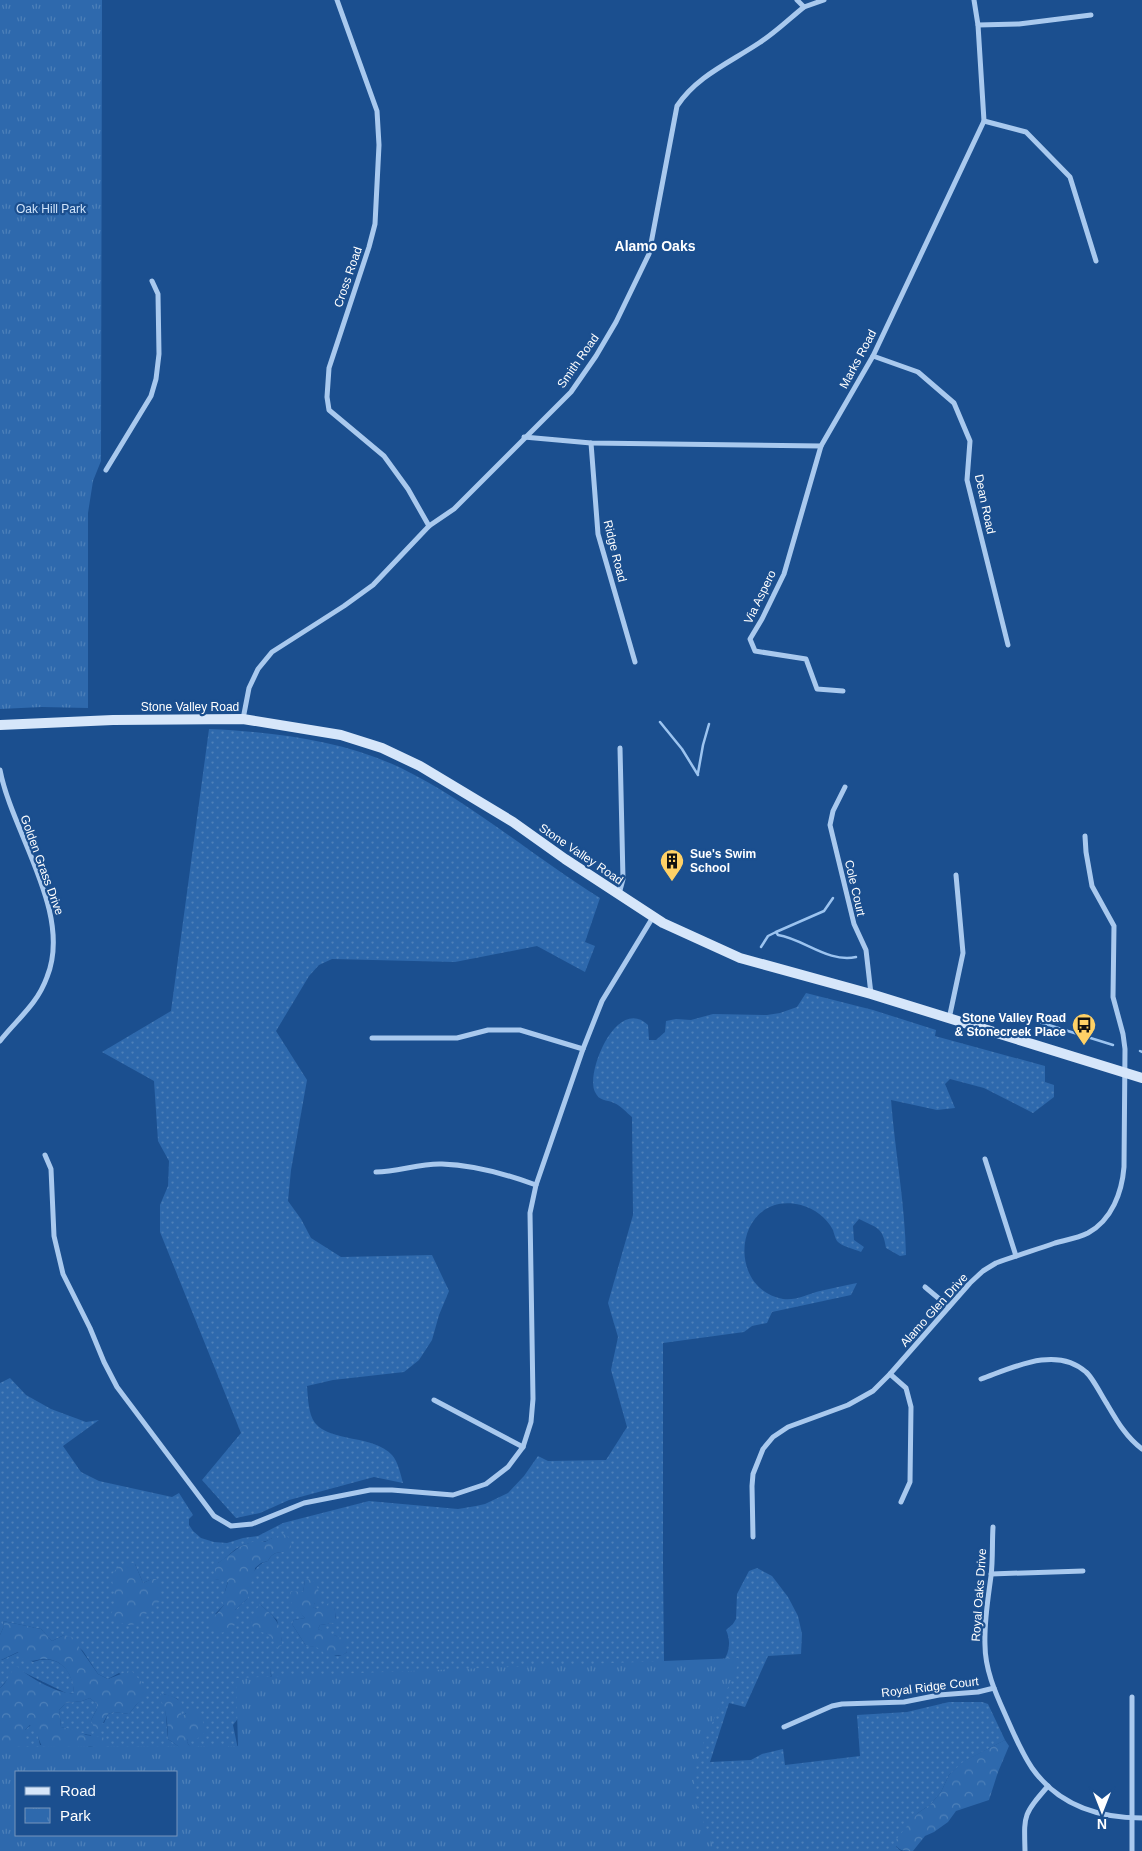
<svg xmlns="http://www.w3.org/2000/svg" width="1142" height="1851" viewBox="0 0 1142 1851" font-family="Arial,sans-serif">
	<defs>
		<pattern id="grass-dots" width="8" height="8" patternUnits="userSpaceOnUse" patternTransform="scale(1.25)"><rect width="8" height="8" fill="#2e69ad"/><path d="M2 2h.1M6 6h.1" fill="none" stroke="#4d80b9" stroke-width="1.8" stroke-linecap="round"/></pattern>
		<pattern id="forest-crowns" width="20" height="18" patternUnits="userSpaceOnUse" patternTransform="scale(1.25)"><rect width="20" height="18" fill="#2e69ad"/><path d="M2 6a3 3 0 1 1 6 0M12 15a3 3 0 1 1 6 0" fill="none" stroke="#4d80b9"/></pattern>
		<pattern id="park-tufts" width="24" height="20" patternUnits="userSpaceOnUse" patternTransform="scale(1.25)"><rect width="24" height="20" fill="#2e69ad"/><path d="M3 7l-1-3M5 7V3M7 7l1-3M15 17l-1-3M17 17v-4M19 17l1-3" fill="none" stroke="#4d80b9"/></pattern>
	</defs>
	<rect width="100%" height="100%" fill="#1b4f8f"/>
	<!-- grass -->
	<g fill="url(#grass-dots)" fill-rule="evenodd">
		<path d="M209,729C273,732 341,740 399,767C471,802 532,856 600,898L585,942L595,946L585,972L537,946L455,962L332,959L319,965L309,976L276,1031L307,1080L291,1170L288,1201L301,1219L311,1238L341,1257L432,1255L449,1291L439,1315L432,1340L419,1360L404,1372L333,1380L307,1386C308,1397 308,1414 315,1423C330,1442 374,1435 392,1455C398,1461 401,1476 403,1483L374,1477L289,1500L260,1513L236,1518L202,1480L241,1433L160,1232V1205L168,1186L169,1161L158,1141L154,1081L102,1052L171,1011Z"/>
		<path d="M806,993L873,1010L936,1030L935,1036L1045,1066V1082L1054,1085V1097L1033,1113L984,1088L950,1079L945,1084L955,1108L937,1110L891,1100C895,1152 905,1203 906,1255L900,1256L886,1248C883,1227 877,1228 859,1219L853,1226L854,1240L864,1247L861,1252C854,1249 841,1246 837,1241C835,1238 834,1233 833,1230C826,1217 815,1209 801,1205C736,1189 723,1288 783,1299C795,1301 808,1294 820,1291C832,1288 844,1286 857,1283L851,1295L772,1312L767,1323L752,1326L744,1332L663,1343V1566L664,1661L683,1665L722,1663C730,1653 731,1641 726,1630L733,1624L736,1619L737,1594L749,1571L757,1568L772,1576L788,1597L798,1616L802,1634L801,1654L768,1656L745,1707L729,1703L710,1762L751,1760L762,1754L783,1749L785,1765L860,1756L857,1715L907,1712L949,1702H982L988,1704L1005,1740L965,1761L949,1775L941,1792L931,1804L918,1813L896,1847L901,1851H480L176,1835L185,1769L25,1751V1730L31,1725L37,1731L40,1745L87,1746L94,1748L91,1735C83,1735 70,1729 61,1727L59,1710L66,1703L82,1701L90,1698L97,1704V1709L91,1720L104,1723L108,1714L114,1712L129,1714L136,1705L148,1693L119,1673L108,1679L98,1674L83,1651L64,1635L52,1641L41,1629L3,1621L4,1626L0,1635V1383L10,1378L26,1395L51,1409L86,1422L99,1420L63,1446L81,1472L99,1481L172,1497L179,1493L193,1515L189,1519V1525L193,1531L201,1538L214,1542L227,1543L243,1538L258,1536L283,1523L369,1501L458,1509L476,1506L485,1504L508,1493L524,1476L538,1456L548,1461L606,1460L627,1427L611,1370L618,1337L608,1303L633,1215L632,1117C627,1113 620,1105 614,1103C606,1099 600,1102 595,1092C585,1073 617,995 648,1025L649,1040H656L665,1032L666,1021L676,1019L691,1020L713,1014L767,1015L780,1013L797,1007ZM272,1538L286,1552C276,1552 272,1553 268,1561C252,1565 248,1583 248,1598L235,1610L215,1614L224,1605L225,1591L228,1581L215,1579L218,1563C227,1558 232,1550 241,1546C252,1541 262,1545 272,1538ZM135,1564L143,1583L152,1579L116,1602L115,1595ZM305,1580L315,1603L312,1607L317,1609L334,1608L336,1617L333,1623L320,1625L318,1629L330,1635L337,1636L347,1652C336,1661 329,1651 318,1647C314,1646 310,1646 306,1646L292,1624L294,1620L305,1618L300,1612V1592L303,1593ZM260,1604L277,1620L282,1641L266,1633ZM270,1667L279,1726L238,1749L233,1725L271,1676ZM164,1694L178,1699L181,1718L186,1713L188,1739L187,1742L190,1747L185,1751L168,1739Z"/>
		<path d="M19,1652L33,1662C57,1653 73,1669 74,1693H66L23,1672L7,1680L0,1688V1660H2Z"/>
	</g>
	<!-- forest -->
	<g fill="url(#forest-crowns)">
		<path d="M285,1534L291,1540V1547L286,1552C276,1552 272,1553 268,1561L261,1563L255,1568C255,1578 248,1585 248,1598L235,1610L236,1624C225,1633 218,1639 210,1622L224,1605L222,1601L228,1582L215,1579V1568L218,1563L241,1546L252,1542H265L272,1538Z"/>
		<path d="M129,1562L135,1564L143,1583L152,1579H156L161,1592L160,1601L135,1624C126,1627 117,1622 111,1615C119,1595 112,1594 112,1574L119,1566Z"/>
		<path d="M311,1579C318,1585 319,1590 319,1599L315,1603L313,1607L317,1609L322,1605L331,1603C336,1610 337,1616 334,1623L320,1625L318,1629L344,1639L347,1652L343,1655H325C320,1646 315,1647 306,1646L292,1624L294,1620L305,1618L292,1604L289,1596L291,1591L303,1592L305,1580Z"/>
		<path d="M260,1604C275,1618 282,1623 282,1645L277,1648C271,1635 270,1633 255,1631L251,1623L254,1613Z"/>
		<path d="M3,1621L41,1629L52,1641L64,1635L72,1637L98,1674L108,1679L131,1670L144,1685L149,1694L136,1705L129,1714L114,1712L108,1714L99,1730L94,1728L91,1720L97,1709V1704L90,1698L82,1701L66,1703L59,1710L61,1727L78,1731L86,1735L103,1737L105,1742L101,1748L87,1746L80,1752L45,1750C37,1742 40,1733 30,1725L25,1730V1751L0,1810V1688C8,1682 9,1672 17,1666C28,1677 59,1695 74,1693C73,1675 63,1658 43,1659C35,1660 32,1662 24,1660L18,1652L1,1660H0V1635L4,1626Z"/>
		<path d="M160,1694C168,1694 176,1697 182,1703L181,1717L192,1709C202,1715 205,1722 204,1733L197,1739H188L187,1742L190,1747L185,1751L168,1739C168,1729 167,1719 165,1710C164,1704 159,1701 160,1694Z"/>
		<path d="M1005,1740L1009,1746L998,1772L989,1800L956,1811L948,1822L934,1832L925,1836L913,1851C903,1851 898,1851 894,1842L918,1813L931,1804L941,1792L949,1775L964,1761Z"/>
	</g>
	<!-- park -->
	<g fill="url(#park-tufts)" fill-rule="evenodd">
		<polygon points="0,0 102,0 101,461 93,481 88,513 88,708 42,707 0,709"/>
		<path d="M738,1658V1665L694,1764L695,1801L715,1851H0V1747L238,1746L236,1678ZM16,1772H176V1835H16Z"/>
	</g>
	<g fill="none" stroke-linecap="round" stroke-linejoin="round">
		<!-- stream -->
		<g stroke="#9cc4f0" stroke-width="2.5">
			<polyline points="660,722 682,749 698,775"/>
			<polyline points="698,773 703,745 709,724"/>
			<polyline points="776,932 824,911 833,898"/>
			<path d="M761,947L768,936L776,932L778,935C804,939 828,963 856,957"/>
			<polyline points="1039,1022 1113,1045"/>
			<polyline points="1140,1051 1142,1052"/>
		</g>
		<!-- street -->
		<g stroke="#a9c9ee" stroke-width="5">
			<polyline points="337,0 377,111 379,145 375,224 369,247 329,368 327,397 329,410 384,456 408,489 429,526"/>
			<polyline points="797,0 804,7 824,0"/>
			<polyline points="978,25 1019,24 1091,15"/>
			<polyline points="984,121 1026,132 1070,177 1096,261"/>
			<polyline points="873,356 918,372 954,403 970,441 967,480 1008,645"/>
			<polyline points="524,437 591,443 821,446 873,356 984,121 978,25 974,0"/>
			<polyline points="591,443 598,534 635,662"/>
			<polyline points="821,446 784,574 762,619 750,639 755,651 806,659 817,689 843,691"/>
			<polyline points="106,470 151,396 156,379 159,354 158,294 152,281"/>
			<path d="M243,719L249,688L258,669L272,652L344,606L373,585L429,526L454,509L571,392L596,356L616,322L649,254L677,106C697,76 729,63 759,43C775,33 789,19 804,7"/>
			<path d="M0,770C12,833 73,913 47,977C37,1005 17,1019 0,1041"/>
			<polyline points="845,787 833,811 830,825 854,924 866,950 871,994"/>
			<polyline points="619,894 623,879 620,748"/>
			<polyline points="949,1019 963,953 956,875"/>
			<polyline points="372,1038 457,1038 488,1030 520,1030 583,1049"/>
			<polyline points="45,1155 51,1169 54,1236 63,1274 90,1328 104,1362 117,1387 214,1516 231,1526 252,1524 304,1503 370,1490 392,1490 453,1495 486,1484 508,1467 523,1447 531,1422 533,1399 530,1213 536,1185 583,1049 602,1001 653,917"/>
			<polyline points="985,1159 1016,1256"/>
			<path d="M376,1172C398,1172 420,1163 442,1164C474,1165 506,1174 536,1185"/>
			<polyline points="925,1287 949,1307"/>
			<polyline points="890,1374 906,1388 911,1407 910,1482 901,1502"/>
			<path d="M981,1379C1012,1368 1056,1345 1086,1372C1093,1378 1101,1395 1107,1404C1117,1421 1126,1437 1142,1449"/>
			<polyline points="434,1400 523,1447"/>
			<path d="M993,1527C992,1543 993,1560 991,1576C988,1599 984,1622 985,1645C985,1669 995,1692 1005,1714C1013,1732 1021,1752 1032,1768C1058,1805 1099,1818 1142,1818"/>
			<path d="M753,1537L752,1486L753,1474L763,1449L773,1437L788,1427L848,1405L873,1391L890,1374L970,1283L983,1271L996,1263C1015,1256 1035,1250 1055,1243C1066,1240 1078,1238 1088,1233C1112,1220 1122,1192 1124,1167L1125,1049L1123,1034L1113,997L1114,926L1092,886L1086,852L1085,836"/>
			<polyline points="991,1574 1083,1571"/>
			<polyline points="1132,1697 1132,1851"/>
			<polyline points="784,1727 832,1706 842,1704 904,1702 939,1695 978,1692 994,1688"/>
			<path d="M1025,1851C1024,1814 1023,1815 1048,1786"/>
		</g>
		<!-- secondary -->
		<polyline stroke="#d6e6fa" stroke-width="10" points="0,725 113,720 243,719 341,735 382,748 420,766 513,822 565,859 663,923 740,958 871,994 1142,1078"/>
	</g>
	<!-- icons -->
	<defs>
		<g id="building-pin" transform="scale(1.25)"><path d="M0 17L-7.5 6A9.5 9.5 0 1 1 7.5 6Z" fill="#ffd166" stroke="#1b4f8f"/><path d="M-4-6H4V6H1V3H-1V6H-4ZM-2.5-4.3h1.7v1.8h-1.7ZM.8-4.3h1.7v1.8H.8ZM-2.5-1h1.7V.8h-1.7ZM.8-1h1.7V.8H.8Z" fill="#111"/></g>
		<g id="bus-pin" transform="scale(1.25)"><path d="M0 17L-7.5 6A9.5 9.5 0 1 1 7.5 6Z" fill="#ffd166" stroke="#1b4f8f"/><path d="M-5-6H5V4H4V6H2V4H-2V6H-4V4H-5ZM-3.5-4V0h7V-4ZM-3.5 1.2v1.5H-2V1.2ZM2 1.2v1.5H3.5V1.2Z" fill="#111"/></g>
	</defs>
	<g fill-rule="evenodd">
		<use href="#building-pin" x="672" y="861"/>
		<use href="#bus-pin" x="1084" y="1025"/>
	</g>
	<g text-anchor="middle" stroke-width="4.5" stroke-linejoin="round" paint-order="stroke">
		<!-- park labels -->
		<g font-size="12" fill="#cfe3fa" stroke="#1b4f8f">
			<text x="51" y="213">Oak Hill Park</text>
		</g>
		<!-- street labels -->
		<g font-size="12" fill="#fff" stroke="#1b4f8f">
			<text transform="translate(348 277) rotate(-71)" y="4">Cross Road</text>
			<text transform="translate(858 359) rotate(-62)" y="4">Marks Road</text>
			<text transform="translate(578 361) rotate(-55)" y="4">Smith Road</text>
			<text transform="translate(985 504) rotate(78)" y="4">Dean Road</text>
			<text transform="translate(615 551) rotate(76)" y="4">Ridge Road</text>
			<text transform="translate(760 597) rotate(-64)" y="4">Via Aspero</text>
			<text x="190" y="711">Stone Valley Road</text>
			<text transform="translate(581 854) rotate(34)" y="4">Stone Valley Road</text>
			<text transform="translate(42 865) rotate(70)" y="4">Golden Grass Drive</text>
			<text transform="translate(855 888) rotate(77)" y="4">Cole Court</text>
			<text transform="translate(934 1310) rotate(-48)" y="4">Alamo Glen Drive</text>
			<text transform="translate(979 1595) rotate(-86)" y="4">Royal Oaks Drive</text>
			<text transform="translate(930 1687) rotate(-7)" y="4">Royal Ridge Court</text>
		</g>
		<!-- poi labels -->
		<g font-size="12" font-weight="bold" fill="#fff" stroke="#1b4f8f" text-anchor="start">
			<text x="690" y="858">Sue's Swim<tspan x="690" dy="14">School</tspan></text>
			<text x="1066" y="1022" text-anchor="end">Stone Valley Road<tspan x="1066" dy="14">&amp; Stonecreek Place</tspan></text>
		</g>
		<!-- neighbourhood labels -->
		<g font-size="14" font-weight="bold" fill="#fff" stroke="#1b4f8f">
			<text x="655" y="251">Alamo Oaks</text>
		</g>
	</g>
	<!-- legend -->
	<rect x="15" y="1771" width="162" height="65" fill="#1b4f8f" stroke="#7695bc"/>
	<rect x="25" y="1787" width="25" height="8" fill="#d6e6fa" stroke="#7695bc"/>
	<text x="60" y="1796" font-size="15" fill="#ffffff">Road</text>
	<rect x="25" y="1808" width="25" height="15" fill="url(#park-tufts)" stroke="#7695bc"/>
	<text x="60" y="1821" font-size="15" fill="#ffffff">Park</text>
	<!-- north arrow -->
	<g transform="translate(1102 1811) rotate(180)" stroke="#1b4f8f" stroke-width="4" paint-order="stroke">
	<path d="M0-4L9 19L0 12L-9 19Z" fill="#ffffff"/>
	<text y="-8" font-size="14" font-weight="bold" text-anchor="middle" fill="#ffffff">N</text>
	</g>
</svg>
